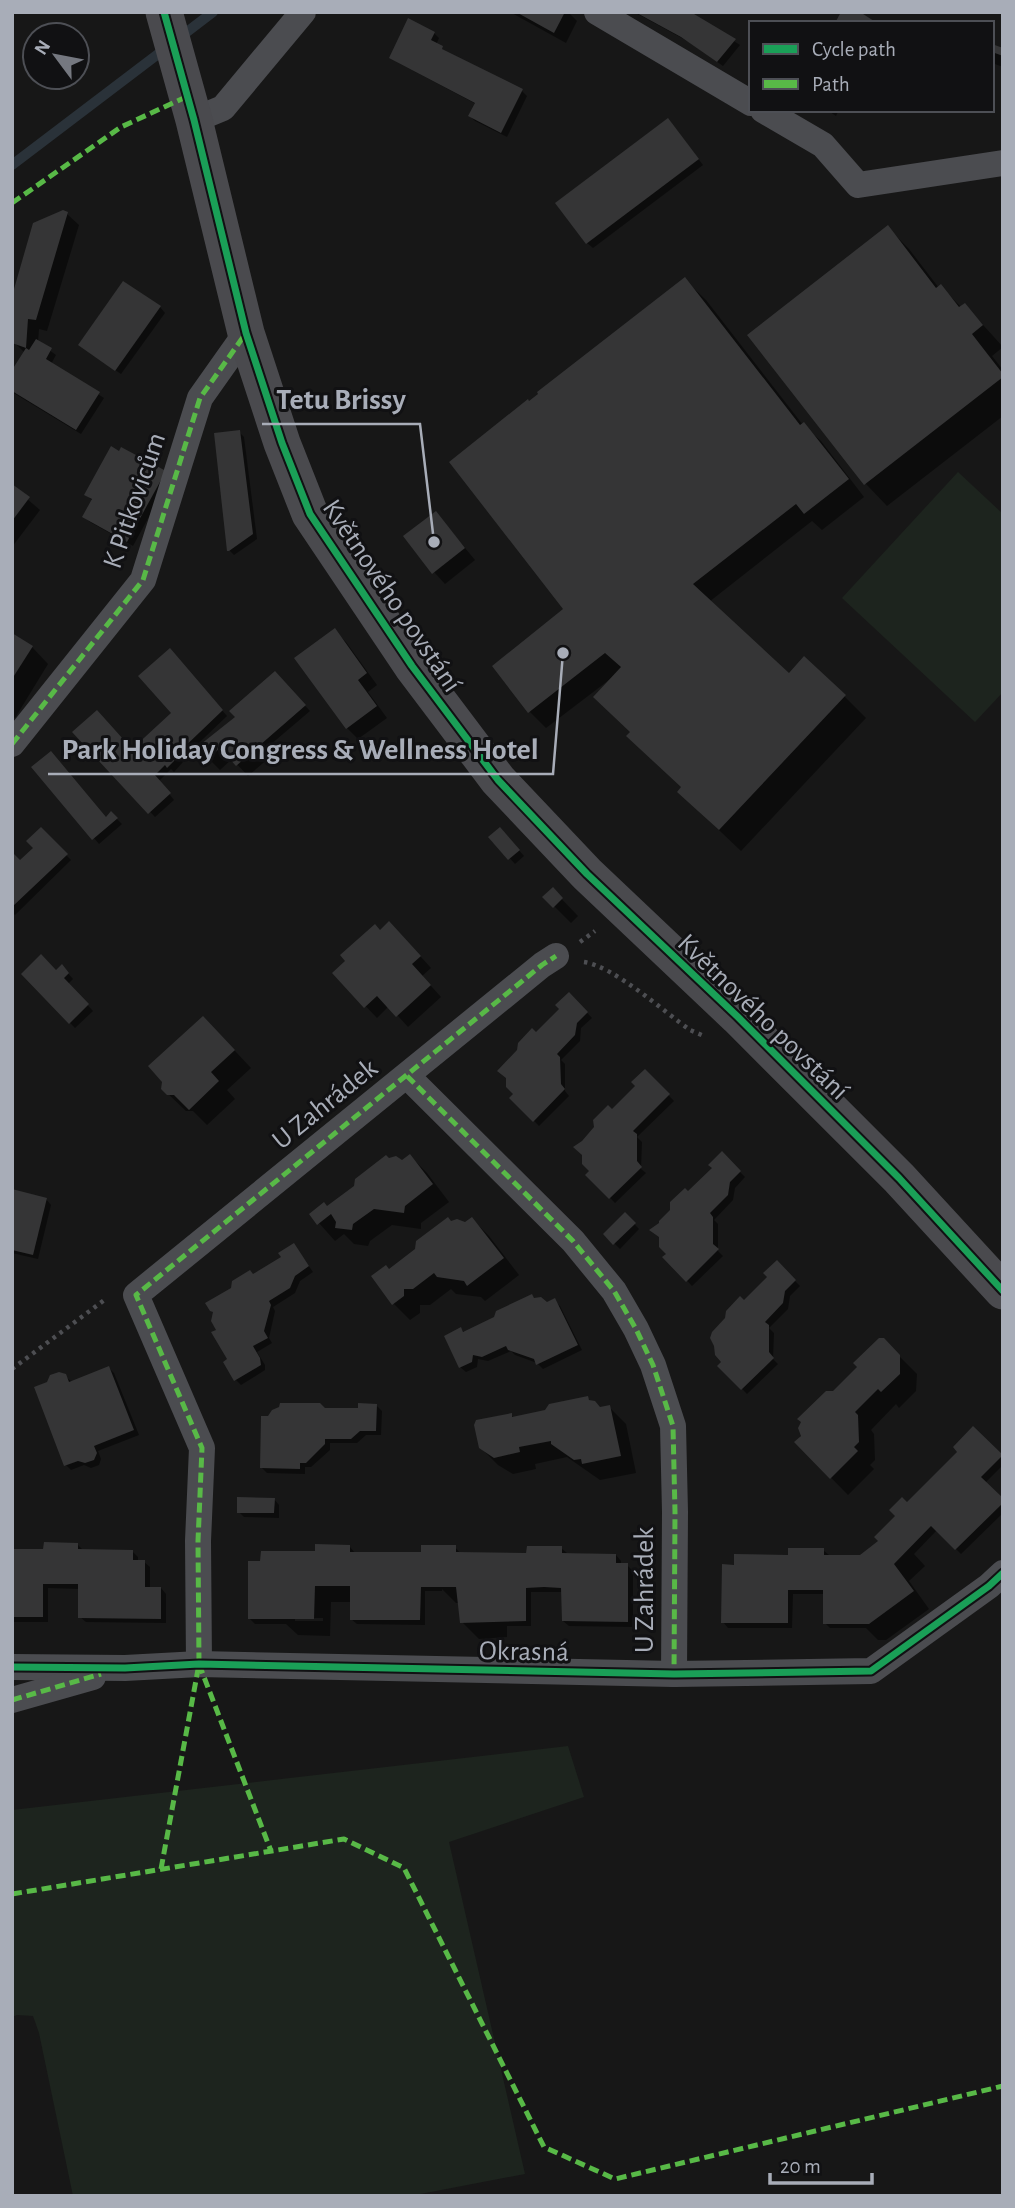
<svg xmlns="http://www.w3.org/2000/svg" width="1015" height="2208" viewBox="0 0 1015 2208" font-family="'Alegreya Sans',sans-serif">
	<rect width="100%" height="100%" fill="#171717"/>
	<!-- green -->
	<g fill="#1d241e">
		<polygon points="958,472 1003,514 1003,692 975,722 842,598"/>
		<polygon points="568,1746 584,1797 449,1842 525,2174 410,2196 73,2196 39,2033 33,2016 17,2015 12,2017 12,1810"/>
	</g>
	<!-- shadow -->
	<g fill="#0007" fill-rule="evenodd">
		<polygon points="510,12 568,12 577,21 566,43"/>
		<polygon points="634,12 688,12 740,45 723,66 689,42"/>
		<polygon points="434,33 439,38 436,45 447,54 522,91 527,96 507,137 475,121 470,116 476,104 397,62 391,57"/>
		<polygon points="992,45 1003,49 1003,67 992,63"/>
		<polygon points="827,110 839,110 836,116"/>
		<polygon points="673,126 703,165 593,248 587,243"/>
		<polygon points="67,214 79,225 47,331 39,329 38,342 56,355 51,364 104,398 81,434 12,392 12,374 25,353 14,342"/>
		<polygon points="888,228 909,249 939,288 941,287 962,308 965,305 1003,347 992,356 1003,370 1003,416 887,506 866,484 749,335"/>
		<polygon points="684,279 706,300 803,425 821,441 864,497 822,530 812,521 709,602 789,676 844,696 866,718 741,851 701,813 683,788 631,732 609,680 546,728 530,712 566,610 529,403"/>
		<polygon points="160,307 165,313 121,374 86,350"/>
		<polygon points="239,432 244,437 257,539 234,555 229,550"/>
		<polygon points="170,478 133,546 90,522 84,517 93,501 86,495"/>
		<polygon points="12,486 40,510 12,547"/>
		<polygon points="436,513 475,560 445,584 434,572"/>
		<polygon points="335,631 346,642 377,685 368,692 387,718 358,739 347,728"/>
		<polygon points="12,635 32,647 48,664 15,718 12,716"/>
		<polygon points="175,656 227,716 181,760 183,762 174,772 171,769 159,781 174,800 155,817 75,732 132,752 173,713"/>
		<polygon points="275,674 310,711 263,751 269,758 248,776 232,759 220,770 199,749 235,720"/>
		<polygon points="33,767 106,819 111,813 122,824 99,844"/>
		<polygon points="41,830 71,860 15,915 12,912 12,855 20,863 35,848"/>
		<polygon points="505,834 524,856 515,864 491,837"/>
		<polygon points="553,890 578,916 571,923 545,897"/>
		<polygon points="380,932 401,935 431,968 422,976 441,997 408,1027 389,1006 377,1018 335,974"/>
		<polygon points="67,972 73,979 68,984 93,1011 75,1028 23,974"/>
		<polygon points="569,994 592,1018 581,1028 580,1041 561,1060 565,1064 565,1091 569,1096 539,1126 512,1098 536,1035 561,1009"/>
		<polygon points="220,1035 251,1068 227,1090 235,1099 207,1125 193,1111 186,1111 163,1089"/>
		<polygon points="645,1071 674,1101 637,1137 642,1142 641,1169 646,1173 615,1203 588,1175 612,1111 637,1086"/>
		<polygon points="722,1154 745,1177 735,1188 733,1200 714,1220 718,1224 718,1251 723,1256 692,1286 665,1257 668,1254 661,1238 688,1194 714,1168"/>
		<polygon points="410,1156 427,1173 449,1202 421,1223 421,1229 392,1225 370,1241 368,1246 354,1244 344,1234 335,1241 311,1214 327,1208 389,1160 403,1162"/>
		<polygon points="12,1191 46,1199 51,1205 38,1259 12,1253"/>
		<polygon points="625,1214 639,1229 620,1249 605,1234"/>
		<polygon points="472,1219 489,1236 519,1275 485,1301 481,1297 456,1294 451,1289 430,1305 420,1305 420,1313 410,1320 394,1304 373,1277 390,1271 451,1222 465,1224"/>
		<polygon points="294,1245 313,1272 300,1281 295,1293 273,1307 275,1311 269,1338 272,1343 257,1352 265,1365 265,1370 241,1385 236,1380 218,1330 254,1276 283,1258"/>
		<polygon points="777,1263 800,1286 790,1296 788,1309 769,1328 774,1333 773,1359 778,1364 747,1394 720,1366 744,1303 769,1277"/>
		<polygon points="535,1299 546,1305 555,1301 560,1306 582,1350 543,1369 537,1363 515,1355 511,1351 488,1361 478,1359 477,1367 466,1372 460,1367 461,1329 465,1333"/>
		<polygon points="883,1340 917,1374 916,1391 899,1408 896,1404 871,1430 874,1434 875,1460 870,1465 874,1469 848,1495 796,1442 834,1393"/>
		<polygon points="109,1368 114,1373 139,1435 98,1451 101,1459 99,1465 91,1468 84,1465 71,1470 66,1465 65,1376 72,1382"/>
		<polygon points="587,1398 601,1409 609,1407 626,1424 636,1473 600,1480 567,1457 535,1464 536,1469 513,1474 498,1465 480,1447 511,1415 514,1418 546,1412"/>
		<polygon points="376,1405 382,1411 381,1435 366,1435 357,1443 330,1443 330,1450 311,1467 305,1467 305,1474 267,1473 262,1468 325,1410 359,1410"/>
		<polygon points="973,1428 1003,1457 1003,1465 985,1483 1003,1501 1003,1513 961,1554 937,1530 914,1554 925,1566 909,1581 929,1609 886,1640 878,1640 866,1628 830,1628 825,1623 825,1594 793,1594 792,1628 728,1628 723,1622 736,1567 823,1550 829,1555 860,1557 880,1542 907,1504 959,1452"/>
		<polygon points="274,1499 279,1505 279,1518 244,1517 239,1512"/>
		<polygon points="78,1545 83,1550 132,1551 138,1557 138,1562 144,1562 150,1567 150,1588 161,1588 166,1594 166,1623 86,1622 80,1617 80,1589 48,1588 48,1622 12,1622 12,1551 45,1551"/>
		<path d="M350,1547L355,1553L422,1554L455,1547L461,1554H528L561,1548L567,1553L616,1555L621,1561V1565H627L633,1571V1627L569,1626L563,1621V1592H531V1626H507V1637L479,1639L462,1622L459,1603H456L442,1589V1591H425V1625L357,1624L351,1619V1602H331L330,1636L298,1635L286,1624H255L249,1618L316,1553ZM295,1618H323V1621H295Z"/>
	</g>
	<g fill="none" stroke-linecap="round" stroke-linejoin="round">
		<!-- stream -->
		<g stroke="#2a3239" stroke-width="10">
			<polyline points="179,38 213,12"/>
			<polyline points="12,165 166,48"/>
		</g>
	</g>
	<!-- building -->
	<g fill="#353536">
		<polygon points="516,12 565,12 554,33"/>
		<polygon points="635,12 695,12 694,14 736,39 717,62 681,37"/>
		<polygon points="841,12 860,12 877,23 835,23"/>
		<polygon points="408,18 435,32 431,40 443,46 442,49 523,89 501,133 468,116 475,103 389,58"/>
		<polygon points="992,44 1003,48 1003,56 992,52"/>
		<polygon points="668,118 699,159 586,244 555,203"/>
		<polygon points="63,210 68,212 36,320 28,319 26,348 29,350 36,339 52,348 46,359 100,392 76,430 12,391 12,370 26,348 12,343 12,296 33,223"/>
		<polygon points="888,225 936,288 941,284 959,307 965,303 983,325 972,334 1003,374 1003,377 864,485 747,335"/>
		<polygon points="685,277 800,425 804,422 849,479 804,514 796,504 693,584 789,673 804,656 846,695 719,830 677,792 681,787 626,736 630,732 593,697 621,667 605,653 528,713 492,666 563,609 449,462 528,399 529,401 538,394 537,392"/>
		<polygon points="123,281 161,306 115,371 78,345"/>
		<polygon points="240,430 253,534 229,551 227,551 214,433"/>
		<polygon points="111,446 119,451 121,447 166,471 127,542 82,517 92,499 84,495"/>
		<polygon points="12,484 30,497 12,521"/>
		<polygon points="436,511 465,548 432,574 403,536"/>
		<polygon points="335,628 367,673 358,680 377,706 346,729 294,658"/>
		<polygon points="12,633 33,646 12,679"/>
		<polygon points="170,648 223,710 177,754 179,756 167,768 165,765 155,775 171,793 148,814 72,732 97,710 132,749 171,713 138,676"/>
		<polygon points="275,671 306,705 236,766 220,748 207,760 196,748 235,717 229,711"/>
		<polygon points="51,751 106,817 111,811 118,818 92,840 31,767"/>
		<polygon points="41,827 68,854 12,907 12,852 20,860 33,848 26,841"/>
		<polygon points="500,827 520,850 508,860 488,837"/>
		<polygon points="553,887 563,898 553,908 542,897"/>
		<polygon points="389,921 421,956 412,964 431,985 396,1017 377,996 364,1008 332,973 345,961 340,955 375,924 380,930"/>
		<polygon points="41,954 56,970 62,964 69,973 64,978 89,1004 69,1024 21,974"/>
		<polygon points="569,992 588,1012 577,1023 575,1035 557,1054 560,1057 561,1084 565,1089 533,1122 509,1098 513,1094 506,1087 506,1078 497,1071 517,1050 518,1043 532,1028 536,1032 559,1009 555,1005"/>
		<polygon points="203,1016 235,1050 211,1072 219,1081 189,1110 174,1095 167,1095 161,1089 162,1082 148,1066"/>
		<polygon points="645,1069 670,1094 633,1131 637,1134 637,1161 642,1167 609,1199 585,1175 589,1171 582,1164 582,1155 573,1147 582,1141 594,1127 593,1120 608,1105 612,1109 635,1086 631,1082"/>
		<polygon points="722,1151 741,1171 730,1182 728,1195 710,1213 713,1217 713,1244 719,1249 686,1282 662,1257 666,1254 659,1247 659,1237 649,1230 659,1223 659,1221 670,1210 670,1202 685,1188 688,1191 712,1168 708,1165"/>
		<polygon points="410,1154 433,1184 405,1206 404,1213 374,1209 353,1224 352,1230 335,1228 336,1222 331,1214 317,1225 309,1214 324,1202 327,1206 354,1186 355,1179 386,1155 389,1158 396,1156 402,1160"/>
		<polygon points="12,1189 47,1198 33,1255 12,1250"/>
		<polygon points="625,1212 636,1223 613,1245 603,1234"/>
		<polygon points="448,1217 451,1221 457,1219 465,1222 472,1217 504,1258 467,1286 464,1281 437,1277 434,1273 413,1289 404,1289 404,1296 392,1305 371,1276 386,1265 389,1269 415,1249 416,1241"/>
		<polygon points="294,1243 309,1266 295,1276 290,1288 269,1301 271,1305 264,1331 268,1338 253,1346 260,1358 261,1365 234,1381 223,1362 227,1359 211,1332 216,1330 211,1321 213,1312 210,1311 205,1303 231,1288 232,1281 250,1270 253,1274 281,1257 278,1253"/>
		<polygon points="777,1260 796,1280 785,1291 783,1303 765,1322 769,1325 769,1352 774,1358 741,1390 717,1366 721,1362 715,1355 714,1346 710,1338 712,1332 725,1318 726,1311 740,1296 744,1300 767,1277 763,1273"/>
		<polygon points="532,1294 534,1298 541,1297 547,1302 555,1298 578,1345 536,1365 534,1359 508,1350 506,1346 482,1357 473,1355 472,1362 459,1368 444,1336 461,1327 463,1332 494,1317 496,1311"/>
		<polygon points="879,1338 884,1338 900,1355 900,1374 881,1392 878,1389 855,1412 858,1415 859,1442 854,1447 858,1451 830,1479 794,1442 801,1436 798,1428 801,1422 797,1419 826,1391 833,1391 857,1367 853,1363"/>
		<polygon points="109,1366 134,1430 94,1446 97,1453 94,1460 85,1463 78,1461 64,1466 34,1387 47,1382 50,1375 59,1372 66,1374 69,1382"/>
		<polygon points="588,1396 589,1400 595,1401 600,1407 610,1405 621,1456 582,1464 581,1459 574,1460 551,1444 551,1441 519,1447 520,1452 494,1458 479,1448 474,1425 476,1420 512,1413 512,1417 545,1410 549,1404"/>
		<polygon points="280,1403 320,1403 325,1408 358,1408 358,1403 377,1404 376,1431 360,1431 351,1439 325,1439 325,1444 306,1463 300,1463 300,1469 260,1468 261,1416 268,1416 272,1410 279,1407"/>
		<polygon points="973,1426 1003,1455 981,1477 1003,1498 1003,1503 955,1550 931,1526 894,1564 914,1591 869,1624 823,1624 823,1590 788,1590 788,1623 721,1623 722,1564 734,1565 734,1554 788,1555 788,1548 824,1548 824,1555 860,1555 878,1541 874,1537 895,1516 889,1510 902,1497 907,1502 957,1452 953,1447"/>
		<polygon points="237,1497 275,1498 274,1513 237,1513"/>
		<polygon points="44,1542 78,1543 78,1549 133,1550 133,1560 145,1560 145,1587 161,1587 161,1619 78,1618 78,1584 43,1584 43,1617 12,1617 12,1549 43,1549"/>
		<polygon points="315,1544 350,1545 350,1552 421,1552 421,1545 456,1545 456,1552 526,1553 527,1546 562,1546 562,1553 616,1554 616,1563 628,1563 628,1622 562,1621 561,1588 544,1587 526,1588 526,1621 460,1623 456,1587 421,1587 420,1620 350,1620 350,1586 315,1586 314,1619 248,1619 248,1561 260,1561 261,1551 315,1551"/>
	</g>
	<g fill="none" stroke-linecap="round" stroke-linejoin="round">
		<!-- path -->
		<g stroke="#4d4e52" stroke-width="4.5" stroke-dasharray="3.5 5" stroke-linecap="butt">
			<polyline points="580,942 595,931"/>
			<path d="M584,962C615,967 663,1011 690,1030L704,1036"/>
			<polyline points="12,1369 107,1298"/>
		</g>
		<!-- street -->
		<g stroke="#4b4c50" stroke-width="26">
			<polyline points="597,12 751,103"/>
			<polyline points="763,110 823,145 858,185 1003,163"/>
			<polyline points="194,120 223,108 303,12"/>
			<polyline points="12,744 143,580 200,398 246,333"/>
			<polyline points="407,1076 573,1241 614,1291 636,1329 653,1365 673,1426 675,1512 674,1674"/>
			<polyline points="199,1664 198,1541 202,1448 136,1295 542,965 556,956"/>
			<polyline points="12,1667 125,1668 199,1664 674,1674 871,1671 989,1586 1003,1573"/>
			<polyline points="12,1700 93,1677"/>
		</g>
		<!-- secondary -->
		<polyline stroke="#4a4a4e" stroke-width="37" points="164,12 194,120 246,333 282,443 310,514 412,666 498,780 587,874 738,1017 899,1178 1003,1291"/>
		<!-- quiet -->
		<g stroke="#58b947" stroke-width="5" stroke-dasharray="10 5" stroke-linecap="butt">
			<polyline points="12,203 121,127 188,96"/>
			<polyline points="12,744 143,580 200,398 246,333"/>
			<polyline points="407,1076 573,1241 614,1291 636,1329 653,1365 673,1426 675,1512 674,1674"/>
			<polyline points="199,1664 271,1851"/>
			<polyline points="12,1700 101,1674"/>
			<polyline points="161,1869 199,1664 198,1541 202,1448 136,1295 542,965 556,956"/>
			<polyline points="12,1894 344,1839 404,1868 544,2147 615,2179 1003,2086"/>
		</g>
		<!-- cycleway casing -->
		<g stroke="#111113" stroke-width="11">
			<g id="cycleway">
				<polyline points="164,12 194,120 246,333 282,443 310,514 412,666 498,780 587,874 738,1017 899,1178 1003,1291"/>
				<polyline points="12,1667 125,1668 199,1664 674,1674 871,1671 989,1586 1003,1573"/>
			</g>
		</g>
		<!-- cycleway -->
		<use href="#cycleway" stroke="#1a9f57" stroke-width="7"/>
	</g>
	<g text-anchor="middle" stroke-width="6" stroke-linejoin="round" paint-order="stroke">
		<!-- street labels -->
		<g font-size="28" fill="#a8adb8" stroke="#111113">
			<text transform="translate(133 500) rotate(-71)" y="10">K Pitkovicům</text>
			<text transform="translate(393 595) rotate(56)" y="10">Květnového povstání</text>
			<text transform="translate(764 1016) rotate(44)" y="10">Květnového povstání</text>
			<text transform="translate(324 1103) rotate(-39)" y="10">U Zahrádek</text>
			<text transform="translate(643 1590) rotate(-90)" y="10">U Zahrádek</text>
			<text transform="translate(524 1650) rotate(1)" y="10">Okrasná</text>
		</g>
	</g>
	<!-- callouts -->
	<path fill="none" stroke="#a8adb8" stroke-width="2.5" d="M434 542L420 424H262M563 653L553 774H48"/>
	<g fill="#a8adb8" stroke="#111113" stroke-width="2.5">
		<circle cx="434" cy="542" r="7"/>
		<circle cx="563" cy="653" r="7"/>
	</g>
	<g font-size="30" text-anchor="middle" font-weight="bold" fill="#a8adb8" stroke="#111113" stroke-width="6" stroke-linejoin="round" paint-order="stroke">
		<text x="341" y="409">Tetu Brissy</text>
		<text x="300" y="759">Park Holiday Congress &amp; Wellness Hotel</text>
	</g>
	<!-- border -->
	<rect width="1015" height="2208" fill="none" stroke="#a8adb8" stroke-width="28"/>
	<!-- legend -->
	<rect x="749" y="21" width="245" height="91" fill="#111113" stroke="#4d4f55" stroke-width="2"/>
	<rect x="763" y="44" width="35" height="10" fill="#1a9f57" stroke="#4d4f55" stroke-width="2"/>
	<text x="812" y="56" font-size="21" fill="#a8adb8">Cycle path</text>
	<rect x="763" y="79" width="35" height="10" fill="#58b947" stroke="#4d4f55" stroke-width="2"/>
	<text x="812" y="91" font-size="21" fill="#a8adb8">Path</text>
	<!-- north arrow -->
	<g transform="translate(56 56) rotate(302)"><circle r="33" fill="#111113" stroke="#4d4f55" stroke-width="2"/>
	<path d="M0-5L12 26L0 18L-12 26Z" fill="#757880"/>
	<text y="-10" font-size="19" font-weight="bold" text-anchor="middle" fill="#a8adb8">N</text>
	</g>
	<!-- scale -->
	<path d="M770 2173v10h102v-10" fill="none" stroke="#a8adb8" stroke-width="3.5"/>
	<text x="780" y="2173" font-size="21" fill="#a8adb8" stroke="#111113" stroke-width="5" paint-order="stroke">20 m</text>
</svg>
